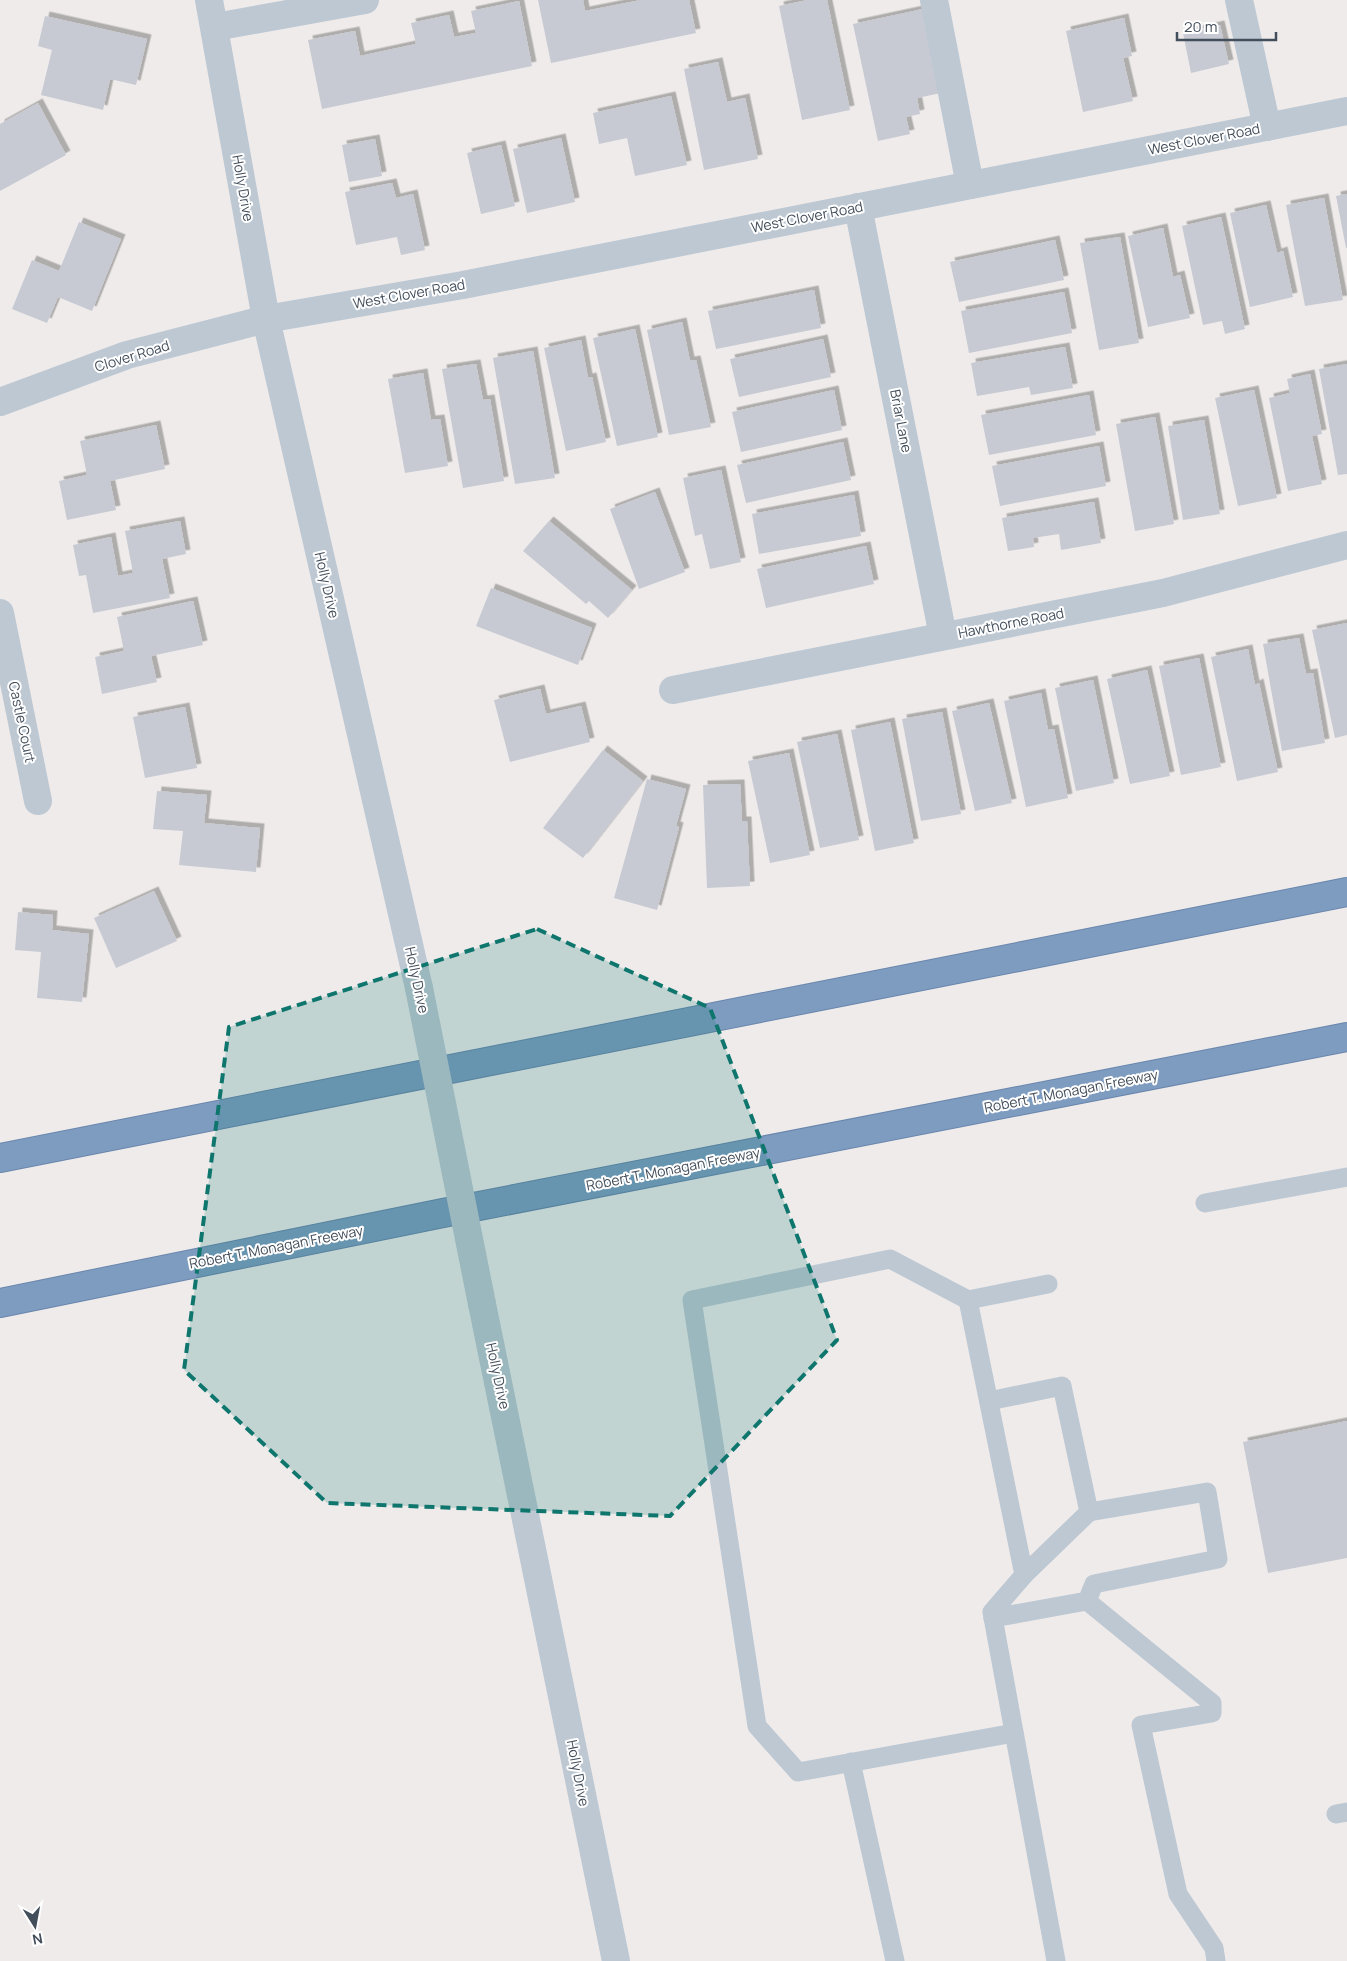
<svg xmlns="http://www.w3.org/2000/svg" width="1347" height="1961" viewBox="0 0 1347 1961" font-family="Manrope,sans-serif">
	<defs>
		<filter id="shadow"><feDropShadow dx="4.5" dy="-4.5" stdDeviation="0" flood-color="#0004"/></filter>
	</defs>
	<rect width="100%" height="100%" fill="#efebeb"/>
	<!-- building -->
	<g fill="#c7cad2" filter="url(#shadow)">
		<polygon points="538,0 583,0 585,11 641,0 689,0 696,33 551,63"/>
		<polygon points="808,0 827,0 850,110 802,120 779,6"/>
		<polygon points="519,1 532,66 322,109 308,40 355,31 360,56 416,44 411,23 449,15 454,37 476,33 471,11"/>
		<polygon points="928,8 946,92 917,98 920,114 906,117 910,134 878,141 853,24"/>
		<polygon points="45,16 147,39 136,85 110,79 103,110 41,95 52,50 38,46"/>
		<polygon points="1124,18 1132,56 1123,58 1133,101 1083,112 1066,31"/>
		<polygon points="1220,25 1229,64 1191,73 1183,33"/>
		<polygon points="718,62 727,102 745,98 758,159 704,170 684,69"/>
		<polygon points="671,96 687,165 635,176 627,138 599,144 593,113"/>
		<polygon points="38,103 66,155 0,191 0,124"/>
		<polygon points="561,138 575,202 527,213 513,149"/>
		<polygon points="375,139 382,176 349,182 342,145"/>
		<polygon points="501,145 515,206 481,214 467,153"/>
		<polygon points="392,183 396,198 413,194 425,250 401,255 397,237 356,245 345,192"/>
		<polygon points="1347,194 1347,248 1346,248 1336,196"/>
		<polygon points="1324,198 1343,300 1305,306 1286,205"/>
		<polygon points="1266,205 1277,253 1283,251 1293,297 1250,307 1230,213"/>
		<polygon points="1221,217 1245,329 1225,334 1222,321 1203,325 1182,226"/>
		<polygon points="79,222 121,239 92,311 58,297 47,323 12,309 32,260 59,271"/>
		<polygon points="1163,228 1173,277 1180,275 1190,318 1148,327 1128,236"/>
		<polygon points="1120,237 1139,343 1099,350 1080,243"/>
		<polygon points="1055,240 1064,280 959,302 950,262"/>
		<polygon points="814,290 821,328 716,349 708,311"/>
		<polygon points="1064,292 1072,333 969,353 961,311"/>
		<polygon points="682,322 690,361 696,360 711,427 669,435 647,330"/>
		<polygon points="635,329 658,437 617,446 593,338"/>
		<polygon points="823,339 831,377 739,397 730,359"/>
		<polygon points="581,340 588,378 592,377 606,442 566,451 544,348"/>
		<polygon points="1065,347 1073,388 1031,395 1029,387 977,396 971,363"/>
		<polygon points="533,351 555,478 515,484 493,358"/>
		<polygon points="476,364 483,400 490,399 504,481 463,488 442,369"/>
		<polygon points="1347,364 1347,474 1338,475 1319,369"/>
		<polygon points="423,373 431,420 440,419 448,466 405,473 388,379"/>
		<polygon points="1310,374 1322,434 1312,436 1322,484 1288,491 1269,398 1290,393 1287,379"/>
		<polygon points="834,390 842,430 741,452 732,412"/>
		<polygon points="1254,390 1277,498 1238,506 1215,398"/>
		<polygon points="1089,395 1096,435 989,455 981,415"/>
		<polygon points="1155,417 1174,524 1135,531 1116,424"/>
		<polygon points="1204,420 1220,514 1183,520 1168,426"/>
		<polygon points="156,425 165,469 110,481 116,510 67,520 59,481 87,475 80,441"/>
		<polygon points="843,442 851,480 746,503 737,465"/>
		<polygon points="1099,446 1106,486 1000,506 992,466"/>
		<polygon points="721,470 741,562 710,569 702,534 695,536 683,478"/>
		<polygon points="655,492 685,572 639,589 610,509"/>
		<polygon points="854,495 861,536 759,554 752,514"/>
		<polygon points="1094,502 1101,543 1061,550 1059,534 1033,538 1034,547 1008,551 1002,518"/>
		<polygon points="180,521 186,554 162,559 170,598 93,613 86,575 79,576 73,545 111,537 118,576 133,573 125,531"/>
		<polygon points="549,521 632,590 608,618 589,601 586,604 523,551"/>
		<polygon points="866,546 874,584 766,608 757,569"/>
		<polygon points="491,588 592,628 578,665 476,626"/>
		<polygon points="193,601 203,645 151,656 157,682 102,694 95,657 124,651 117,617"/>
		<polygon points="1347,623 1347,735 1335,738 1312,630"/>
		<polygon points="1299,638 1306,674 1313,673 1325,743 1282,751 1263,644"/>
		<polygon points="1248,649 1255,685 1259,683 1278,772 1237,781 1211,657"/>
		<polygon points="1199,658 1221,767 1181,775 1159,666"/>
		<polygon points="1147,670 1170,776 1130,784 1107,679"/>
		<polygon points="1093,680 1114,783 1076,791 1055,688"/>
		<polygon points="540,689 546,714 581,706 590,742 510,762 494,700"/>
		<polygon points="1041,693 1048,730 1054,729 1068,798 1026,807 1004,701"/>
		<polygon points="989,703 1012,803 975,811 952,711"/>
		<polygon points="185,707 197,768 145,778 133,717"/>
		<polygon points="942,712 961,814 921,821 902,719"/>
		<polygon points="890,722 914,843 875,851 851,730"/>
		<polygon points="837,734 859,840 820,848 797,742"/>
		<polygon points="603,750 643,781 583,858 543,828"/>
		<polygon points="789,753 810,855 770,863 748,761"/>
		<polygon points="647,779 686,789 676,826 679,827 657,910 614,898"/>
		<polygon points="740,784 742,821 747,821 750,886 707,888 703,785"/>
		<polygon points="157,791 207,795 204,823 260,828 256,872 179,865 183,831 153,829"/>
		<polygon points="154,891 177,941 116,968 94,918"/>
		<polygon points="18,912 53,915 52,930 89,934 82,1002 37,998 41,952 15,950"/>
		<polygon points="1347,1421 1347,1558 1268,1573 1243,1442"/>
	</g>
	<g fill="none" stroke-linecap="round" stroke-linejoin="round">
		<!-- motorway casing -->
		<g stroke="#6986ac" stroke-width="30">
			<g id="motorway">
				<polyline points="0,1158 1347,892"/>
				<polyline points="0,1303 443,1213 1347,1037"/>
			</g>
		</g>
		<!-- service -->
		<g stroke="#bdc8d3" stroke-width="19">
			<polyline points="1205,1203 1347,1177"/>
			<polyline points="1048,1284 968,1300 1024,1575 992,1612 1056,1961"/>
			<polyline points="968,1300 890,1259 692,1300 757,1726 798,1772 1014,1733"/>
			<polyline points="989,1401 1062,1386 1089,1512 1024,1575"/>
			<polyline points="1087,1601 1212,1703 1212,1713 1141,1725 1178,1894 1214,1948 1216,1961"/>
			<polyline points="993,1618 1087,1601 1094,1584 1218,1559 1207,1492 1089,1512"/>
			<polyline points="851,1762 895,1961"/>
			<polyline points="1336,1814 1347,1812"/>
		</g>
		<!-- minor -->
		<g stroke="#bdc8d3" stroke-width="28">
			<polyline points="934,0 970,185"/>
			<polyline points="1239,0 1267,127"/>
			<polyline points="215,27 365,0"/>
			<polyline points="858,207 943,636"/>
			<polyline points="0,402 127,355 266,319"/>
			<polyline points="0,613 38,801"/>
			<polyline points="673,690 1163,593 1347,545"/>
		</g>
		<!-- tertiary -->
		<g stroke="#bdc8d3" stroke-width="28">
			<polyline points="209,0 266,319 419,988"/>
			<polyline points="266,319 463,285 1347,111"/>
			<polyline points="482,1304 616,1961"/>
		</g>
		<!-- motorway -->
		<use href="#motorway" stroke="#7e9bc0" stroke-width="28"/>
		<!-- tertiary-bridge -->
		<polyline stroke="#bdc8d3" stroke-width="28" points="419,988 482,1304"/>
	</g>
	<!-- marked area -->
	<path fill="#0f766e" fill-opacity="0.2" stroke="#0f766e" stroke-width="4" stroke-dasharray="10 6" stroke-linejoin="round" d="M537,929L710,1008L837,1340L670,1516L327,1503L184,1370L229,1027Z"/>
	<g text-anchor="middle" stroke-width="4" stroke-linejoin="round" paint-order="stroke">
		<!-- street labels -->
		<g font-size="14" fill="#434e5b" stroke="#fff">
			<text transform="translate(1204 139) rotate(-11)" y="5">West Clover Road</text>
			<text transform="translate(243 188) rotate(80)" y="5">Holly Drive</text>
			<text transform="translate(807 217) rotate(-11)" y="5">West Clover Road</text>
			<text transform="translate(409 294) rotate(-10)" y="5">West Clover Road</text>
			<text transform="translate(132 356) rotate(-17)" y="5">Clover Road</text>
			<text transform="translate(901 421) rotate(79)" y="5">Briar Lane</text>
			<text transform="translate(327 585) rotate(77)" y="5">Holly Drive</text>
			<text transform="translate(1011 623) rotate(-11)" y="5">Hawthorne Road</text>
			<text transform="translate(22 722) rotate(78)" y="5">Castle Court</text>
			<text transform="translate(417 980) rotate(78)" y="5">Holly Drive</text>
			<text transform="translate(1071 1091) rotate(-11)" y="5">Robert T. Monagan Freeway</text>
			<text transform="translate(673 1169) rotate(-11)" y="5">Robert T. Monagan Freeway</text>
			<text transform="translate(276 1247) rotate(-11)" y="5">Robert T. Monagan Freeway</text>
			<text transform="translate(498 1376) rotate(78)" y="5">Holly Drive</text>
			<text transform="translate(578 1773) rotate(79)" y="5">Holly Drive</text>
		</g>
	</g>
	<!-- north arrow -->
	<g transform="translate(35 1926) rotate(169)" stroke="#ffffff" stroke-width="4" paint-order="stroke">
	<path d="M0-4L9 19L0 12L-9 19Z" fill="#434e5b"/>
	<text y="-8" font-size="14" font-weight="bold" text-anchor="middle" fill="#434e5b">N</text>
	</g>
	<!-- scale -->
	<path d="M1177 32v8h99v-8" fill="none" stroke="#434e5b" stroke-width="2.5"/>
	<text x="1184" y="32" font-size="15" fill="#434e5b" stroke="#ffffff" stroke-width="4" paint-order="stroke">20 m</text>
</svg>
